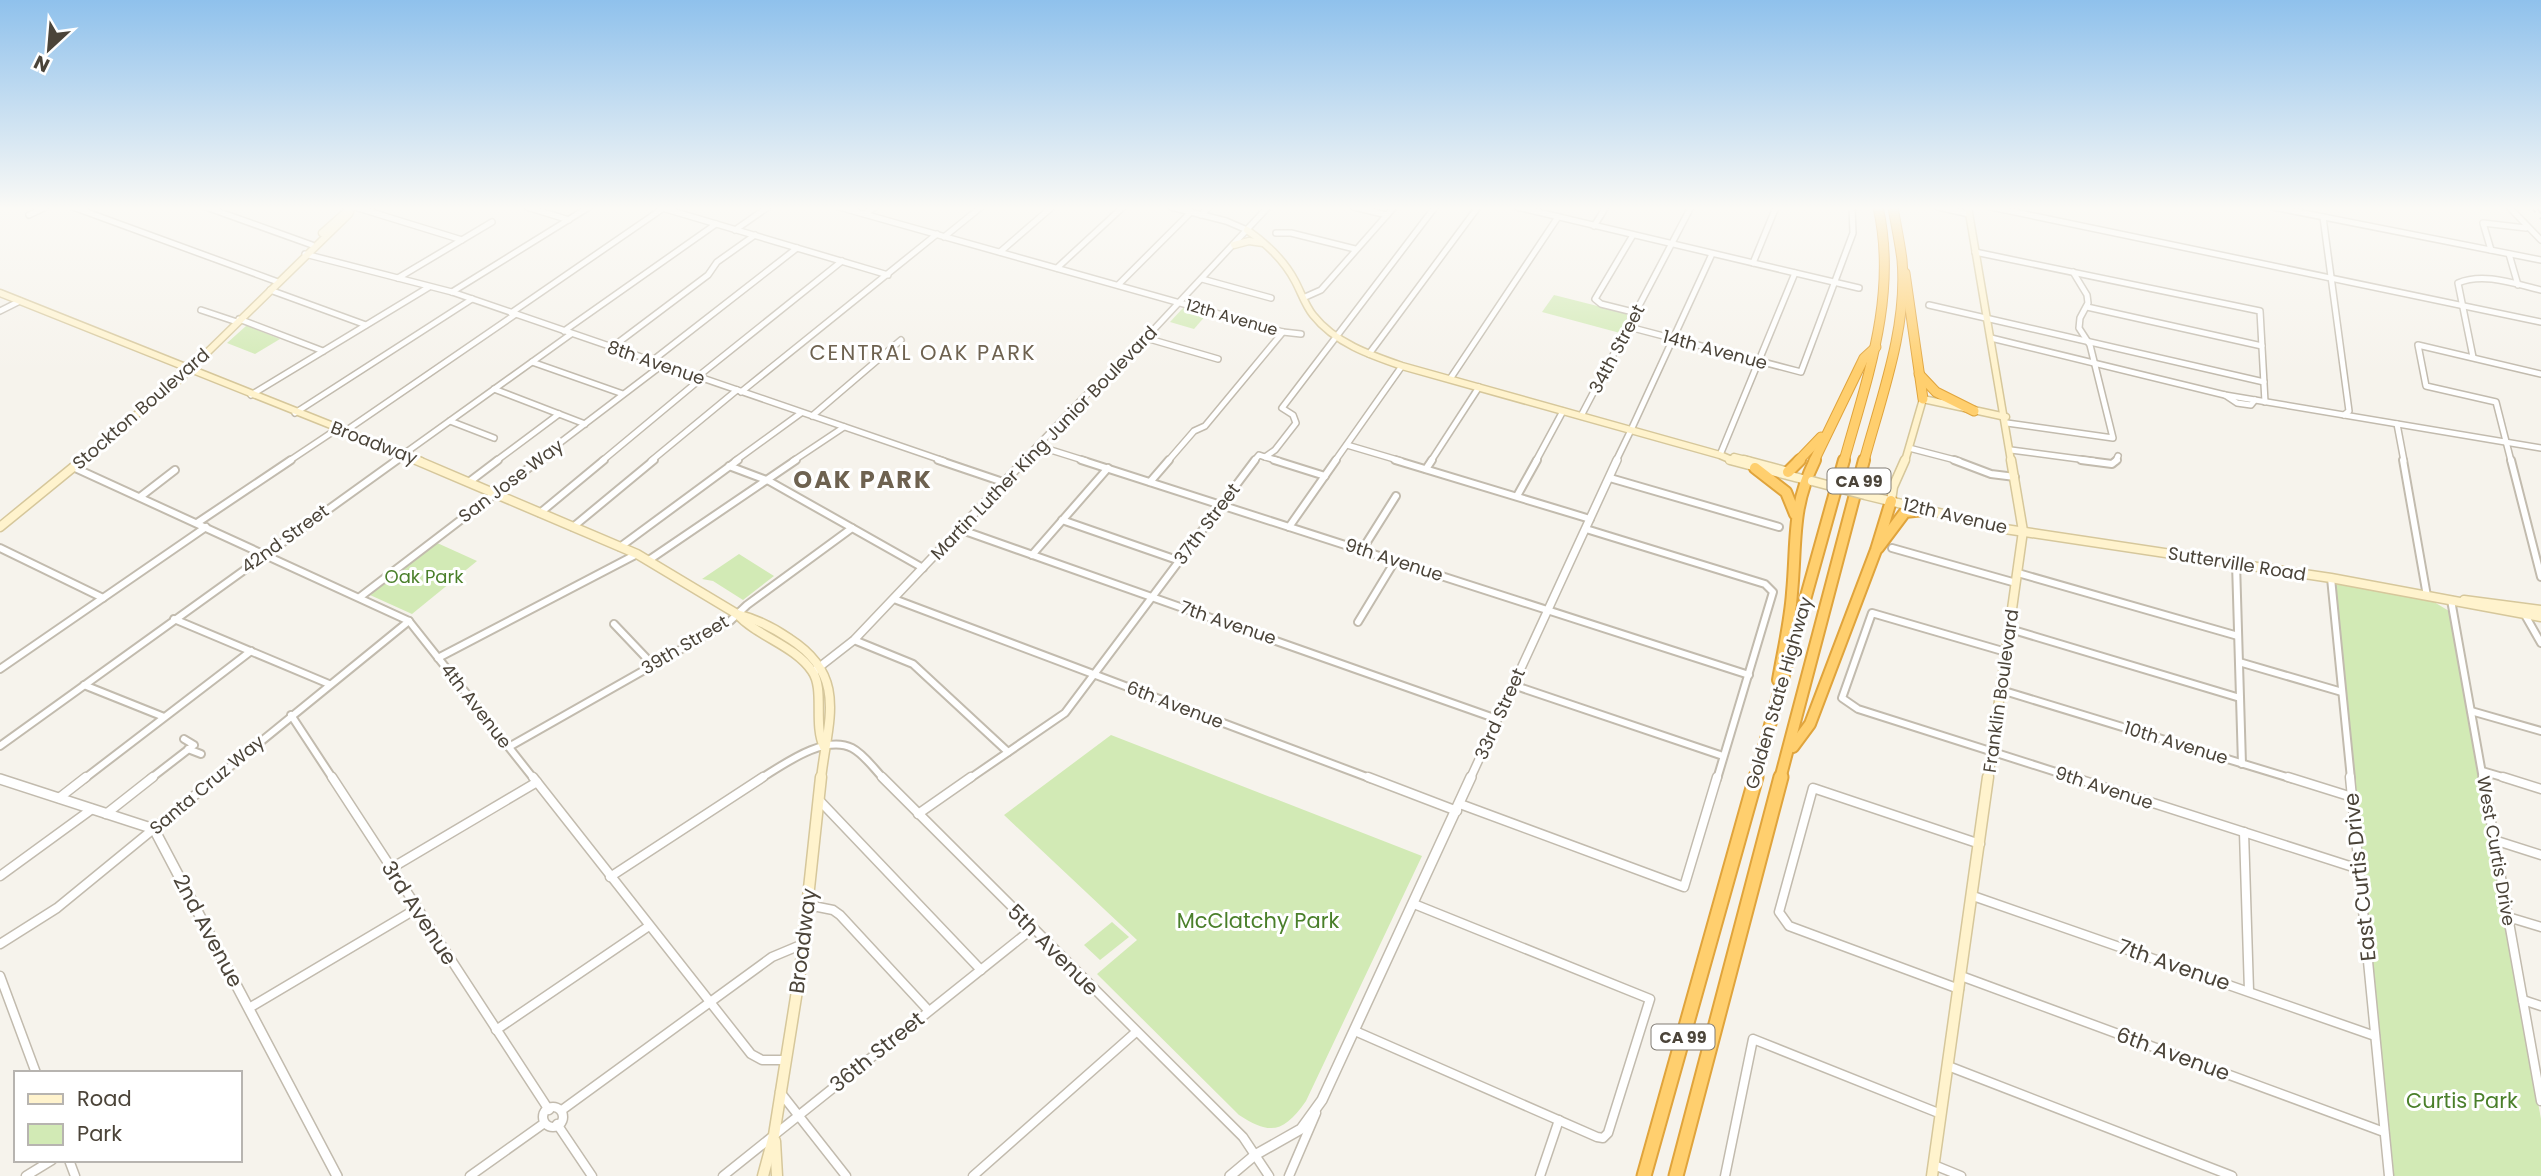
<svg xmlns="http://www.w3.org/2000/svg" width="2541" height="1176" viewBox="0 0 2541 1176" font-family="Poppins,sans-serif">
	<rect width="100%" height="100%" fill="#f6f3ec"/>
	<!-- green -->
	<g fill="#d2eab5">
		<polygon points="1554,295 1625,313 1629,317 1620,333 1542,312"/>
		<polygon points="1183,308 1207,314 1194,329 1170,322"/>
		<polygon points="246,326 248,326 280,339 255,354 227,343"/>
		<polygon points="435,542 477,561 412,614 370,595"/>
		<polygon points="739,554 774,576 743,600 713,581 702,579"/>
		<polygon points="2336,584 2434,602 2449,611 2541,1119 2541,1176 2394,1176 2334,587"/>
		<path d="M1111,735L1422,856L1306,1101C1284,1132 1271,1136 1239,1115L1097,974L1137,940L1004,815Z"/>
		<polygon points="1112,922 1129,937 1100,960 1084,945"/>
	</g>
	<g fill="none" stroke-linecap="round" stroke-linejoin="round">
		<!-- minor-far2 casing -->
		<g stroke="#c2bbae" stroke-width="8">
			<g id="minor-far2">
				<polyline points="73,207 278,282"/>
				<polyline points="206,207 312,245"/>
				<polyline points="355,207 462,240"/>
				<polyline points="527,207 569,220"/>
				<polyline points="659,207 888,275"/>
				<polyline points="839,207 1283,332 1301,334"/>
				<polyline points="1354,207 1387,215"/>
				<polyline points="1517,207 1859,288"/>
				<polyline points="1938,207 1969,214"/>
				<polyline points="1991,207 2541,322"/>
				<polyline points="2273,207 2541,260"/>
				<polyline points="2509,207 2541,240"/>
				<polyline points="865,214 875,207"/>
				<polyline points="29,215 46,207"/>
				<polyline points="1201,215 1209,207"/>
				<polyline points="2323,217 2349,411 2344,415"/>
				<polyline points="1594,226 1606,207"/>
				<polyline points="735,230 768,207"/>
				<polyline points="1276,233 1291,233 1355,249"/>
				<polyline points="1633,235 1595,299 1601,304 1637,313"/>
				<polyline points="944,237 981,207"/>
				<polyline points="2491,250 2483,223 2526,228"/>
				<polyline points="1000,252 1052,207"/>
				<polyline points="1975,252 2260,311 2265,402"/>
				<polyline points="305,254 452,292 944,461"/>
				<polyline points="2509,254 2518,285"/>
				<polyline points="1753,263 1776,207"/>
				<polyline points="1057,268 1123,207"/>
				<polyline points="398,278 492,222"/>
				<polyline points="1202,279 1271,298"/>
				<polyline points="1118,285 1191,212"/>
				<polyline points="270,290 366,325"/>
				<polyline points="452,292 589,207"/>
				<polyline points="1303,298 1321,290 1394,207"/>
				<polyline points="1929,305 2264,382"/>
				<polyline points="2087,307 2262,346"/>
				<polyline points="201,310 237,322"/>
				<polyline points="0,311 20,301"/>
				<polyline points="511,313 665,207"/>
				<polyline points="239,319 323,351"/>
				<polyline points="1629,327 1801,372 1853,233 1852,207"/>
				<polyline points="564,331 716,224"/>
				<polyline points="1146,338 1218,359"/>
				<polyline points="1991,338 2225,395 2541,448"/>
				<polyline points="611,348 708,275 717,262 755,235"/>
				<polyline points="1369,354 1478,207"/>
				<path d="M2473,357L2458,283C2484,272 2515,284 2541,290"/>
				<polyline points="652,361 797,248"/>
				<polyline points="532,362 623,394"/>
				<polyline points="1450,379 1558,217"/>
				<polyline points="494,389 585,424"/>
				<polyline points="741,392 937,234"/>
				<polyline points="251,395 429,287"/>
				<polyline points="2225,395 2237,403 2251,405 2255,400"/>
				<polyline points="295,413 472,299"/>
				<polyline points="812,416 901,340"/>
				<polyline points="1581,416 1691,207"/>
				<polyline points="450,421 494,438"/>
				<polyline points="2007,423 2113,438 2090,345 2079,328 2080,318 2088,303 2087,295 2073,272"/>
				<polyline points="2397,424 2404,461"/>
				<polyline points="1631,430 1712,254"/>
				<polyline points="344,432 516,314"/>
				<polyline points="1347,445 1401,461"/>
				<polyline points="1038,446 1086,461"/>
				<polyline points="1909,448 1959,461"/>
				<polyline points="2011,450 2094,461"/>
				<polyline points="1720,455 1795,273"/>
				<polyline points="1265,457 1279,461"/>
				<polyline points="289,461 337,429"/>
				<polyline points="394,461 571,334"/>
				<polyline points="496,461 559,414"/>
				<polyline points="536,461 662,365"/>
				<polyline points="602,461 697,382 701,374 842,261"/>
				<polyline points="651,461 737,390"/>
				<polyline points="735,461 801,413"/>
				<polyline points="793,461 844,427"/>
				<polyline points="1168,461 1194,431 1205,426 1283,332"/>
				<polyline points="1254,461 1259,455 1265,457 1275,450 1296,423 1293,415 1282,408 1435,207"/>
				<polyline points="1335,461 1402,366"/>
				<polyline points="1431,461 1479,387"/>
				<polyline points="1536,461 1563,411"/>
				<polyline points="2116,461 2118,456"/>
				<polyline points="2511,461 2496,402 2426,386 2418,345 2541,374"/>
			</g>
		</g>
		<!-- minor-far1 casing -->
		<g stroke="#c2bbae" stroke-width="10">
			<g id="minor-far1">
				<polyline points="938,460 1003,482"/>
				<polyline points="1081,460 1749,675"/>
				<polyline points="1274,460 1325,476"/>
				<polyline points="1395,460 1590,519"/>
				<polyline points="1954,460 1991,474 2015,477"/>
				<polyline points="2081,460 2112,464 2117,460"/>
				<polyline points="2403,460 2427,596"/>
				<polyline points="2511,460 2541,577"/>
				<polyline points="729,466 769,481 923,568"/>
				<polyline points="73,467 409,621 534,779"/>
				<polyline points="1426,469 1432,460"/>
				<polyline points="1610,478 1779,527"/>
				<polyline points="469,482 498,460"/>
				<polyline points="1150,482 1169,460"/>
				<polyline points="1517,496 1537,460"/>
				<polyline points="140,497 175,470"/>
				<polyline points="540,513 604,460"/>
				<polyline points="1062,520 1180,561"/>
				<polyline points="197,523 291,460"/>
				<polyline points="573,527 654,460"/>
				<polyline points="1289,527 1336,460"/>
				<polyline points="959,529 1497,719"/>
				<polyline points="1586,529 1765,584 1773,592 1717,779"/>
				<polyline points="620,547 738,460"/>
				<polyline points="0,548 103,598"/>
				<polyline points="1892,548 2016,583"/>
				<polyline points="1362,550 1396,496"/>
				<polyline points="1032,555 1108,468"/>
				<polyline points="649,560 796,460"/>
				<polyline points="2236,563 2242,764"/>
				<polyline points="2018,573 2238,636"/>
				<polyline points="2331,578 2351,779"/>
				<polyline points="360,597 539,460"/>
				<polyline points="894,599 1372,779"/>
				<polyline points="2451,600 2483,779"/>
				<polyline points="2525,615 2541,643"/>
				<polyline points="174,619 329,684"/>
				<polyline points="1358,622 1395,561"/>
				<polyline points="614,624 653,665"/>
				<polyline points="2010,629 2240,698"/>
				<polyline points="854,640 913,664 1008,752"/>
				<polyline points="2006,652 1872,613 1842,698 1858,709 2078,779"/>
				<polyline points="438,658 637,554"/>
				<polyline points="2239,662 2342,692"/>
				<polyline points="0,669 206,527"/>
				<polyline points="84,685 164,717"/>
				<polyline points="1513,685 1723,756"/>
				<polyline points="2001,690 2293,779"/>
				<polyline points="2471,711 2541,731"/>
				<polyline points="291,715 333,779"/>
				<polyline points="0,746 397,460"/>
				<polyline points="509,747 729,622 747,605 852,528"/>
				<polyline points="188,749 201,754"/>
				<polyline points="2482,771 2509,779"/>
				<polyline points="84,779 251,651"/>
				<polyline points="150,779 194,745 184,739"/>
				<polyline points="215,779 409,621"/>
				<path d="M760,779C783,765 824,734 852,748C864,754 875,770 884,779"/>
				<polyline points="969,779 1065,713 1255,460"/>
			</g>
		</g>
		<!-- minor casing -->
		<g stroke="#c2bbae" stroke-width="11">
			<g id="minor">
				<polyline points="332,777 549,1110"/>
				<polyline points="533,777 751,1054 762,1060 784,1060"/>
				<polyline points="882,777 1243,1137 1269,1176"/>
				<polyline points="1368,777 1457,811"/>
				<polyline points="2072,777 2359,869"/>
				<polyline points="2288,777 2352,797"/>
				<polyline points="2350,777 2389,1176"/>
				<polyline points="2483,777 2541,1101"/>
				<polyline points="2503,777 2541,789"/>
				<polyline points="59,798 86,777"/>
				<polyline points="820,801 981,970"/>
				<polyline points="1460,804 1684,887 1717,777"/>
				<polyline points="106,814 153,777"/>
				<polyline points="918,814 971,777"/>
				<polyline points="2244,832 2249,991"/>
				<polyline points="2494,840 2541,855"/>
				<polyline points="390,869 537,782"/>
				<polyline points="0,876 92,809"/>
				<polyline points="610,877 763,777"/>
				<polyline points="1973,896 2375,1036"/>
				<polyline points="808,905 833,910 840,915 928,1010"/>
				<polyline points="2508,917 2541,927"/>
				<polyline points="0,944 57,908 217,777"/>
				<polyline points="0,976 36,1073"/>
				<polyline points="1961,976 2384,1132"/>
				<polyline points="1959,989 1789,926 1779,912 1813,788 1980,844"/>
				<polyline points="2523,1000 2541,1006"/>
				<polyline points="249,1008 416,909"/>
				<polyline points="496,1030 649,926"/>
				<polyline points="1355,1031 1597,1137 1603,1138 1608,1133 1650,999 1414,904"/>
				<polyline points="1948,1066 2232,1176"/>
				<polyline points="780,1092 846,1176"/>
				<circle cx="553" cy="1117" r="10"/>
				<polyline points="562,1110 772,957 803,944"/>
				<polyline points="557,1124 592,1176"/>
				<polyline points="69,1160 75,1176"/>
				<polyline points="1934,1165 1961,1176"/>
				<polyline points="26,1176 52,1160"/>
				<polyline points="470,1176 543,1124"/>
				<polyline points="723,1176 1032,929"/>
				<polyline points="973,1176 1136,1032"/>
				<polyline points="1289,1176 1316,1113"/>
				<polyline points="1540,1176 1559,1120"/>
				<polyline points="1725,1176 1753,1039 1941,1114"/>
			</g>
		</g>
		<!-- tertiary-far2 casing -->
		<g stroke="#c2bbae" stroke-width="8">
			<g id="tertiary-far2">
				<polyline points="1171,207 1226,221 1247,230"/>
				<polyline points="1023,461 1085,396 1115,371 1268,207"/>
				<polyline points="1616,461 1631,430"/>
			</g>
		</g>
		<!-- tertiary-far1 casing -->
		<g stroke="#c2bbae" stroke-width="10">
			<g id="tertiary-far1">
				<polyline points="813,672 854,640 1025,460"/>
				<polyline points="1470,779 1617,460"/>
			</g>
		</g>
		<!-- tertiary casing -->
		<g stroke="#c2bbae" stroke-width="12">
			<g id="tertiary">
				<polyline points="0,779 154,829 337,1176"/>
				<polyline points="1230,1176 1255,1155 1301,1129 1322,1100 1471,777"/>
			</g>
		</g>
		<!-- secondary-far2 casing -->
		<g stroke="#d6c79b" stroke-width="9">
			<g id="secondary-far2">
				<polyline points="1968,207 2011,461"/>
				<path d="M1247,230C1267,244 1284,260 1295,281C1301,292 1305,305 1313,315C1335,343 1370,355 1402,366L1720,455L1734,461"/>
				<polyline points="322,233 349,209"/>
				<polyline points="1234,245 1249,241 1263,243"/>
				<polyline points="0,293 421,461"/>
				<polyline points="1734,457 1750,461"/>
				<polyline points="80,461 180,379 349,214 352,207"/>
				<polyline points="1905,461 1923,399 2006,417"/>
			</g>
		</g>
		<!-- secondary-far1 casing -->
		<g stroke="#d6c79b" stroke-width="11">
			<g id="secondary-far1">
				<path d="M416,460L637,554L737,614C758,637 794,645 812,671C825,689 813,724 824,747"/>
				<polyline points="1730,460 1810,481"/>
				<polyline points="1744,460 1785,471"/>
				<polyline points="1865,495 2005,529 2331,578 2541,617"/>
				<polyline points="1891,501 1893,487 1905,460"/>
				<polyline points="0,527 82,460"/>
				<polyline points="2464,600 2541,610"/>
				<path d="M737,614C756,619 774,628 790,639C849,677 827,722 821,779"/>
				<polyline points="1988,779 2023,531 2011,460"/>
			</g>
		</g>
		<!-- secondary casing -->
		<g stroke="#d6c79b" stroke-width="13">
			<g id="secondary">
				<polyline points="775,1141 777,1176"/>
				<polyline points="763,1176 774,1135 800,972 821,777"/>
				<polyline points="1932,1176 1988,777"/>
			</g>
		</g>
		<!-- motorway-far2 casing -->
		<g stroke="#e0a43c" stroke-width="11">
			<g id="motorway-far2">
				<polyline points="1905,273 1923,399"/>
				<polyline points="1919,374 1936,392 1974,411"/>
				<polyline points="1798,461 1821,437"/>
				<polyline points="1814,461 1864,358 1876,347"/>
				<path d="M1844,461C1867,378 1898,295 1878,207"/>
				<path d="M1864,461C1881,398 1908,327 1902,260C1900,243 1896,225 1893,207"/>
			</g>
		</g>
		<!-- motorway-far1 casing -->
		<g stroke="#e0a43c" stroke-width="14">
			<g id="motorway-far1">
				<polyline points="1755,468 1786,492 1795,514"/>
				<polyline points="1788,472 1800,460"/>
				<polyline points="1878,548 1905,512 1924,510"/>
				<path d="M1778,680C1783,651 1790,622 1792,593C1797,541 1791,509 1815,460"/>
				<polyline points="1793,747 1810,724 1876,550 1891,501"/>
				<polyline points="1755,779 1844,460"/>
				<polyline points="1780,779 1864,460"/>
			</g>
		</g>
		<!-- motorway casing -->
		<g stroke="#e0a43c" stroke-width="17">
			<g id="motorway">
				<polyline points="1644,1176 1756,777"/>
				<polyline points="1676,1176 1781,777"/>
			</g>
		</g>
		<!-- minor-far2 -->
		<use href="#minor-far2" stroke="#fff" stroke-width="5"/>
		<!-- minor-far1 -->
		<use href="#minor-far1" stroke="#fff" stroke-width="6"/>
		<!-- minor -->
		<use href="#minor" stroke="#fff" stroke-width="8"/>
		<!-- tertiary-far2 -->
		<use href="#tertiary-far2" stroke="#fff" stroke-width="5"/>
		<!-- tertiary-far1 -->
		<use href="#tertiary-far1" stroke="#fff" stroke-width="7"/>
		<!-- tertiary -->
		<use href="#tertiary" stroke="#fff" stroke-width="9"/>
		<!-- secondary-far2 -->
		<use href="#secondary-far2" stroke="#fff3cd" stroke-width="6"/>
		<!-- secondary-far1 -->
		<use href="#secondary-far1" stroke="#fff3cd" stroke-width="8"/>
		<!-- secondary -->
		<use href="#secondary" stroke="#fff3cd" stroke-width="10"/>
		<!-- motorway-far2 -->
		<use href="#motorway-far2" stroke="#ffcf6e" stroke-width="9"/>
		<!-- motorway-far1 -->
		<use href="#motorway-far1" stroke="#ffcf6e" stroke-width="10"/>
		<!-- motorway -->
		<use href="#motorway" stroke="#ffcf6e" stroke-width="13"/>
		<!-- tram -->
		<polyline stroke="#9a9a9a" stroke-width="2" points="2536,207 2541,213"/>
		<!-- rail -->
		<polyline stroke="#9a9a9a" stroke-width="2" stroke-dasharray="7 7" stroke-linecap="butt" points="2531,207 2541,219"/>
		<!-- secondary-bridge casing -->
		<g stroke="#d6c79b" stroke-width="11" stroke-linecap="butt">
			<polyline id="secondary-bridge" points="1812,481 1865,495"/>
		</g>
		<!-- secondary-bridge -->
		<use href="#secondary-bridge" stroke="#fff3cd" stroke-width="8"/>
	</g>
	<!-- sky -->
	<linearGradient id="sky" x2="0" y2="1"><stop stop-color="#8fc1ec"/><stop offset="0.56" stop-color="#fbfaf6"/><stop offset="1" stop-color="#fbfaf6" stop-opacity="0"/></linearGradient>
	<rect width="2541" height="372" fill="url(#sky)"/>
	<g text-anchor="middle" stroke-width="6" stroke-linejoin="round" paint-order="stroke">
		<!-- far-street labels -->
		<g font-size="16" fill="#4b4439" stroke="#fff">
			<text transform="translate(1232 317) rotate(16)" y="6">12th Avenue</text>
		</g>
		<!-- shield labels -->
		<g fill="#fff" stroke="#817c74" stroke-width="2">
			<rect x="1827.5" y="468.5" width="63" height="25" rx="5"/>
			<rect x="1651.5" y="1024.5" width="63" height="25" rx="5"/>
		</g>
		<g font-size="16" font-weight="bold" fill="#4b4439">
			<text x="1859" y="487">CA 99</text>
			<text x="1683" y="1043">CA 99</text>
		</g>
		<!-- street labels -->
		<g font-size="18" fill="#4b4439" stroke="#fff">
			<text transform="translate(1617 349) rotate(-62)" y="6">34th Street</text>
			<text transform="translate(1715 350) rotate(15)" y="6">14th Avenue</text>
			<text transform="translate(656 363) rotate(19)" y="6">8th Avenue</text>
			<text transform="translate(141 409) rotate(-41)" y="6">Stockton Boulevard</text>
			<text transform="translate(374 443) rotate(21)" y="6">Broadway</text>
			<text transform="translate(1044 443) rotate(-46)" y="6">Martin Luther King Junior Boulevard</text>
			<text transform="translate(511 481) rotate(-37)" y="6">San Jose Way</text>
			<text transform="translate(1955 516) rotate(13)" y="6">12th Avenue</text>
			<text transform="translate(1207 524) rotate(-53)" y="6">37th Street</text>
			<text transform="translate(285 539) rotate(-36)" y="6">42nd Street</text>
			<text transform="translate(1394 560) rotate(18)" y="6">9th Avenue</text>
			<text transform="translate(2237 564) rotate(9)" y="6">Sutterville Road</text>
			<text transform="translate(1228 623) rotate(19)" y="6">7th Avenue</text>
			<text transform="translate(685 645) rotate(-31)" y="6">39th Street</text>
			<text transform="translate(2001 691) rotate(-82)" y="6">Franklin Boulevard</text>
			<text transform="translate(1779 693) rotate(-74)" y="6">Golden State Highway</text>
			<text transform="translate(1175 705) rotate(21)" y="6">6th Avenue</text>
			<text transform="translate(476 706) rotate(52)" y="6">4th Avenue</text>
			<text transform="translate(1500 714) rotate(-66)" y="6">33rd Street</text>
			<text transform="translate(2176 743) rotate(17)" y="6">10th Avenue</text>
			<text transform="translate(207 785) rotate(-40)" y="6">Santa Cruz Way</text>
			<text transform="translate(2104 788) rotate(18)" y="6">9th Avenue</text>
			<text transform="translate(2496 851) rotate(80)" y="6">West Curtis Drive</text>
		</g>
		<!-- park labels -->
		<g font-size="18" fill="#4a7f2a" stroke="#fff">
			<text x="424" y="583">Oak Park</text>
		</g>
		<!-- quarter labels -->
		<g font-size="21" letter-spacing="2" fill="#6e6250" stroke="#fff">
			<text x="923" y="360">CENTRAL OAK PARK</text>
		</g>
		<!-- near-street labels -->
		<g font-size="21" fill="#4b4439" stroke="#fff">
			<text transform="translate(2360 877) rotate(-96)" y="7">East Curtis Drive</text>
			<text transform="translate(419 913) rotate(57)" y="7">3rd Avenue</text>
			<text transform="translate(208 931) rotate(62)" y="7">2nd Avenue</text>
			<text transform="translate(803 941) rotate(-83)" y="7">Broadway</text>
			<text transform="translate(1053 950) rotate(45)" y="7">5th Avenue</text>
			<text transform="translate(2174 965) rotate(19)" y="7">7th Avenue</text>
			<text transform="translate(877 1052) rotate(-39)" y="7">36th Street</text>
			<text transform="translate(2173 1054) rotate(20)" y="7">6th Avenue</text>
		</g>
		<!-- near-park labels -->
		<g font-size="21" fill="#4a7f2a" stroke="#fff">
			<text x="1258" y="928">McClatchy Park</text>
			<text x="2462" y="1108">Curtis Park</text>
		</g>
		<!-- district labels -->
		<g font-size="24" font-weight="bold" letter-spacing="2" fill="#6e6250" stroke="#fff">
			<text x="863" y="488">OAK PARK</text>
		</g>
	</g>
	<!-- legend -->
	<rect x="14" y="1071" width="228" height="91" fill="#ffffff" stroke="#b7b4b0" stroke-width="2"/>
	<rect x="28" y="1094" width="35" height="10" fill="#fff3cd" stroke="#b7b4b0" stroke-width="2"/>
	<text x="77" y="1106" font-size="21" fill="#4b4439">Road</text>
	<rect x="28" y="1124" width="35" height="21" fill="#d2eab5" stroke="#b7b4b0" stroke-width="2"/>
	<text x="77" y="1141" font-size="21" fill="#4b4439">Park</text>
	<!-- north arrow -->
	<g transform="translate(49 49) rotate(206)" stroke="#ffffff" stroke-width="5" paint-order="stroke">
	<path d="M0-5L12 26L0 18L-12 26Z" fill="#4b4439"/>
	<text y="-10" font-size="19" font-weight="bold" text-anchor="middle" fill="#4b4439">N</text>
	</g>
</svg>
